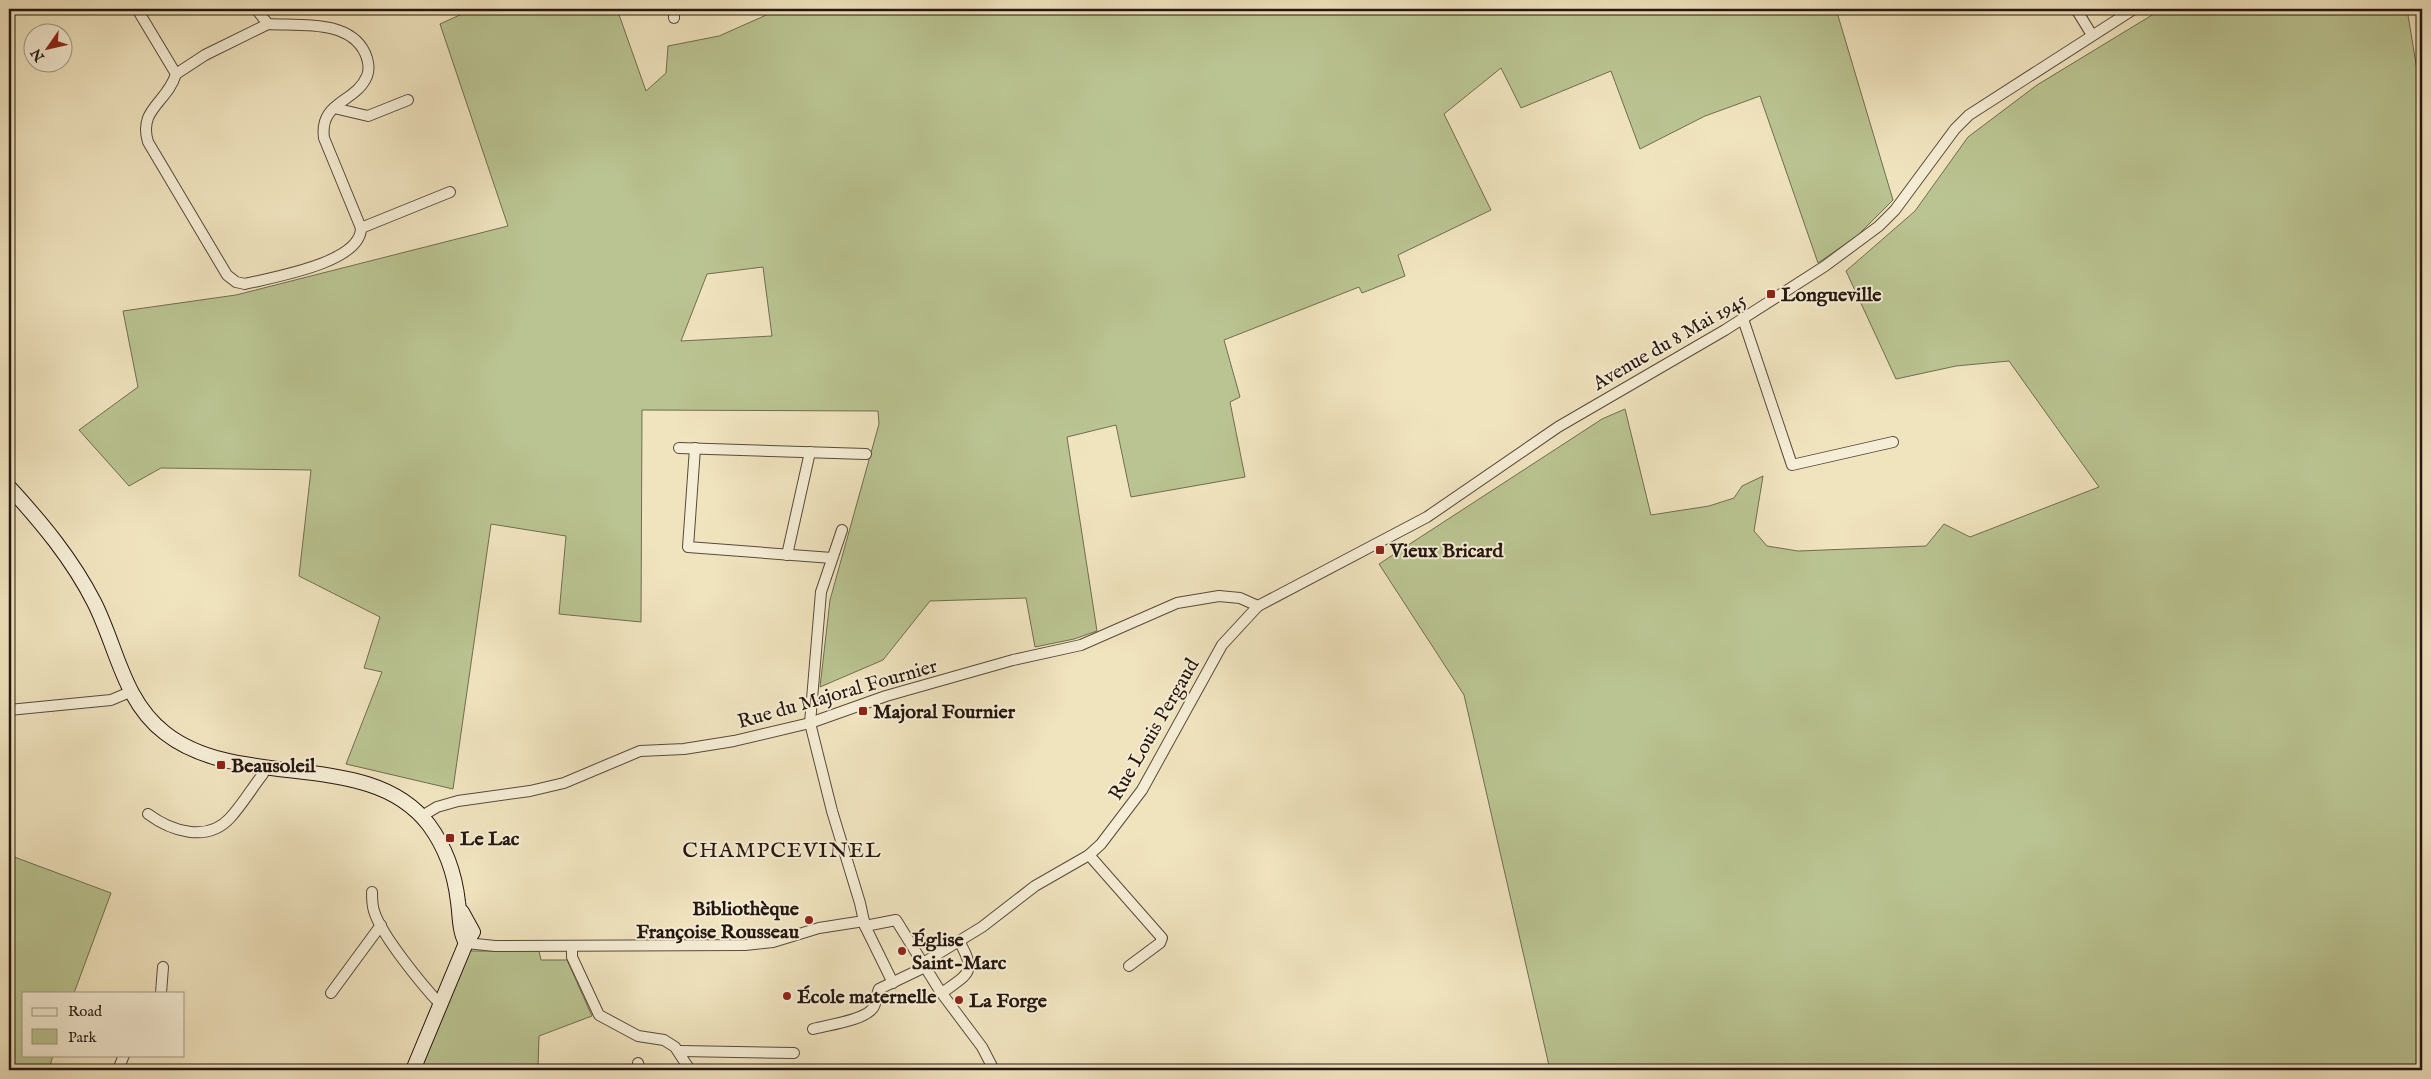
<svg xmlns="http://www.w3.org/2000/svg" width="2431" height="1079" viewBox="0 0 2431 1079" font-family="'IM FELL English',serif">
	<rect width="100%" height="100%" fill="#f0e4bf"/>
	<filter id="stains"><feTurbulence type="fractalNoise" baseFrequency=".004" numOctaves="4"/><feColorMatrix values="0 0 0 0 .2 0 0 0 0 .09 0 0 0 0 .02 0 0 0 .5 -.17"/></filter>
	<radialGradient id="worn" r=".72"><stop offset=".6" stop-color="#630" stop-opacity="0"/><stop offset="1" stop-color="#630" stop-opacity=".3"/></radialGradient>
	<!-- green -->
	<g fill="#bac492" stroke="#706d51" fill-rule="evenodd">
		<path d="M473,9H617L646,91L666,73L668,46L719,36L780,9H1836L1893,200L1857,236L1818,263L1760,96L1705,116L1640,149L1611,71L1521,108L1501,68L1444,114L1491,210L1398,255L1405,276L1362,293L1359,287L1224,340L1240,397L1230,402L1245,477L1131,497L1116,425L1067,437L1097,631L1074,639L1035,647L1026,598L930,601L883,660L820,687L830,600L879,424L878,411L642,410L641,622L559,614L566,536L491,524L453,789L346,764L382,672L364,668L380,617L299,576L311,470L161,468L129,486L79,430L138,387L123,311L236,295L508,226L440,24ZM763,267L772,336L681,341L707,274Z"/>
		<polygon points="2162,9 2407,9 2420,88 2422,88 2422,1070 1550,1070 1464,695 1379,564 1602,419 1625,409 1651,515 1709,506 1734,498 1742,486 1763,476 1754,531 1767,546 1798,551 1926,546 1944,524 1970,537 2099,487 2009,361 1956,366 1896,379 1846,271 1915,211 1968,137 2037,85"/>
		<polygon points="9,855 111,893 74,993 24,993 24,1055 53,1055 49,1070 9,1070"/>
		<polygon points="469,951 539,951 541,960 567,960 592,1016 539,1036 538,1067 536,1070 425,1070 422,1067"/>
	</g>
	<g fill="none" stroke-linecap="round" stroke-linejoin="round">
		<!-- minor casing -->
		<g stroke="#584a3c" stroke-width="12">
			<g id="minor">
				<path d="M137,9L176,74C167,103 138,109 148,142L227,275L236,282L245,284C273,277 361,263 361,228L324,138C319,101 356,103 367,76C370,69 368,59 365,53C349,19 299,26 268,24L256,9"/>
				<polyline points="674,9 674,18"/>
				<polyline points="2076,9 2092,35"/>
				<polyline points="176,74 205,55 268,24"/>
				<polyline points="334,108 368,116 408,100"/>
				<polyline points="361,228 450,192"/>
				<polyline points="1743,319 1792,465 1893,442"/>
				<polyline points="679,448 866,454"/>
				<polyline points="695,448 688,547 832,558"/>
				<polyline points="842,530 821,592 810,723 832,811 860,903 865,926 893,983"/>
				<polyline points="787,555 810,452"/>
				<polyline points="9,710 111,700 130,692"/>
				<path d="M148,814C171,831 207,843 230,818C242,805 252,788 263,774L265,767"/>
				<polyline points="422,816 437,807 458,801 530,791 564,783 640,751 684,749 734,741 810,723 886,696 1013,660 1081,645 1177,603 1219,596 1240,598 1258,606"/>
				<polyline points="1089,855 1162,938 1160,943 1129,966"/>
				<path d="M372,892C372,898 372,905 374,911C381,935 423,986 441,1005"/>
				<polyline points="865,926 896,920 940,991 982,1047 994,1070"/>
				<polyline points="466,943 495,946 745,945 773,942 819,928 864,921"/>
				<polyline points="572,946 572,957 599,1015 638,1036 664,1040 675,1047 690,1070"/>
				<polyline points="923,963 982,927 1035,886 1089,855 1101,844 1142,790 1222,645 1258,606 1427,517 1558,427 1725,330 1825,266 1879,226 1895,210 1955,129 1969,115 2134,9"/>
				<polyline points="161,993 163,967"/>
				<polyline points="331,993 381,925"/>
				<path d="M942,993C969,973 977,973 959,941"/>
				<path d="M813,1029C828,1025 865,1020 873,1008C877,1002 876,995 879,989L925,967"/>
				<polyline points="680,1051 794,1053"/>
				<polyline points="638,1063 640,1070"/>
				<polyline points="118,1070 124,1055"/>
			</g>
		</g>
		<!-- secondary casing -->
		<g stroke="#251610" stroke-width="16">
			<g id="secondary">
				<path d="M9,487C42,523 72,559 94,602C117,647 123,701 165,733C240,792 370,747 429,825C446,848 455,875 458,902C460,915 459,931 466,943"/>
				<polyline points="413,1070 466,943 473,932 462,912"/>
			</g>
		</g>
		<!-- minor -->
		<use href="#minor" stroke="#f5edd5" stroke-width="10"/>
		<!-- secondary -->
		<use href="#secondary" stroke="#f5edd5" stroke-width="14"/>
	</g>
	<!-- markers -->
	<g fill="#8f2418" stroke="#f5edd5" stroke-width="2">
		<rect x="1766" y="289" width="10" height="10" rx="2.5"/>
		<rect x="1375" y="545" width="10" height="10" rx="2.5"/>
		<rect x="858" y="706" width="10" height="10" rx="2.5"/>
		<rect x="216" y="760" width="10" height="10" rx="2.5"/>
		<rect x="445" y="833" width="10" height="10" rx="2.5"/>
		<circle cx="809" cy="920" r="5"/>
		<circle cx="902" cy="951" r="5"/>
		<circle cx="787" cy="996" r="5"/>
		<circle cx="959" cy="1000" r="5"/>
	</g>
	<g text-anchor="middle" stroke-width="4" stroke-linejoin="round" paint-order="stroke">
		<!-- poi labels -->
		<g font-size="20" font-weight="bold" fill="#251610" stroke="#f5edd5" text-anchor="start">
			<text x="1781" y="301">Longueville</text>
			<text x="1390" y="557">Vieux Bricard</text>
			<text x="873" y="718">Majoral Fournier</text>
			<text x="231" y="772">Beausoleil</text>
			<text x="460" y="845">Le Lac</text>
			<text x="799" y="915" text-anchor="end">Bibliothèque<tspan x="799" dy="23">Françoise Rousseau</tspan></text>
			<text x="912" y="946">Église<tspan x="912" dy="23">Saint-Marc</tspan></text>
			<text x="797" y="1003">École maternelle</text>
			<text x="969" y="1007">La Forge</text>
		</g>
		<!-- street labels -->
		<g font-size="20" fill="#251610" stroke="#f5edd5">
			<text transform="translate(1669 341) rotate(-30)" y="7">Avenue du 8 Mai 1945</text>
			<text transform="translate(837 693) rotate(-16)" y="7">Rue du Majoral Fournier</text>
			<text transform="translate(1153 729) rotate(-60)" y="7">Rue Louis Pergaud</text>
		</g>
		<!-- quarter labels -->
		<g font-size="22" letter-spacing="1" fill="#251610" stroke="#f5edd5">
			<text x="782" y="857">CHAMPCEVINEL</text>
		</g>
	</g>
	<!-- margin -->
	<rect width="2431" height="1079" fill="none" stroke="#f0e4bf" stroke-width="30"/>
	<rect x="10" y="10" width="2411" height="1059" fill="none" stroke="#251610" stroke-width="2.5"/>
	<rect x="15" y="15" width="2401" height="1049" fill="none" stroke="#251610"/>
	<!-- legend -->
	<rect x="22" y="992" width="162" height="65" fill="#f5edd5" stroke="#a29786"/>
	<rect x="32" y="1008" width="25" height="8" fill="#f5edd5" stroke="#a29786"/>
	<text x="68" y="1016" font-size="15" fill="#251610">Road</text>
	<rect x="32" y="1029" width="25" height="15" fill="#bac492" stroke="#a29786"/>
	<text x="68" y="1042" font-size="15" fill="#251610">Park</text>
	<!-- north arrow -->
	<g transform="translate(48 48) rotate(236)"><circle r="24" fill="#f5edd5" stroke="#a29786"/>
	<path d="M0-4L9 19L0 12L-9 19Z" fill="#8f2418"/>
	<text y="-8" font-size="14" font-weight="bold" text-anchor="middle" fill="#251610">N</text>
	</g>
	<rect width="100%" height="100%" filter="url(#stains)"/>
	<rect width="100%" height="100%" fill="url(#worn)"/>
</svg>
